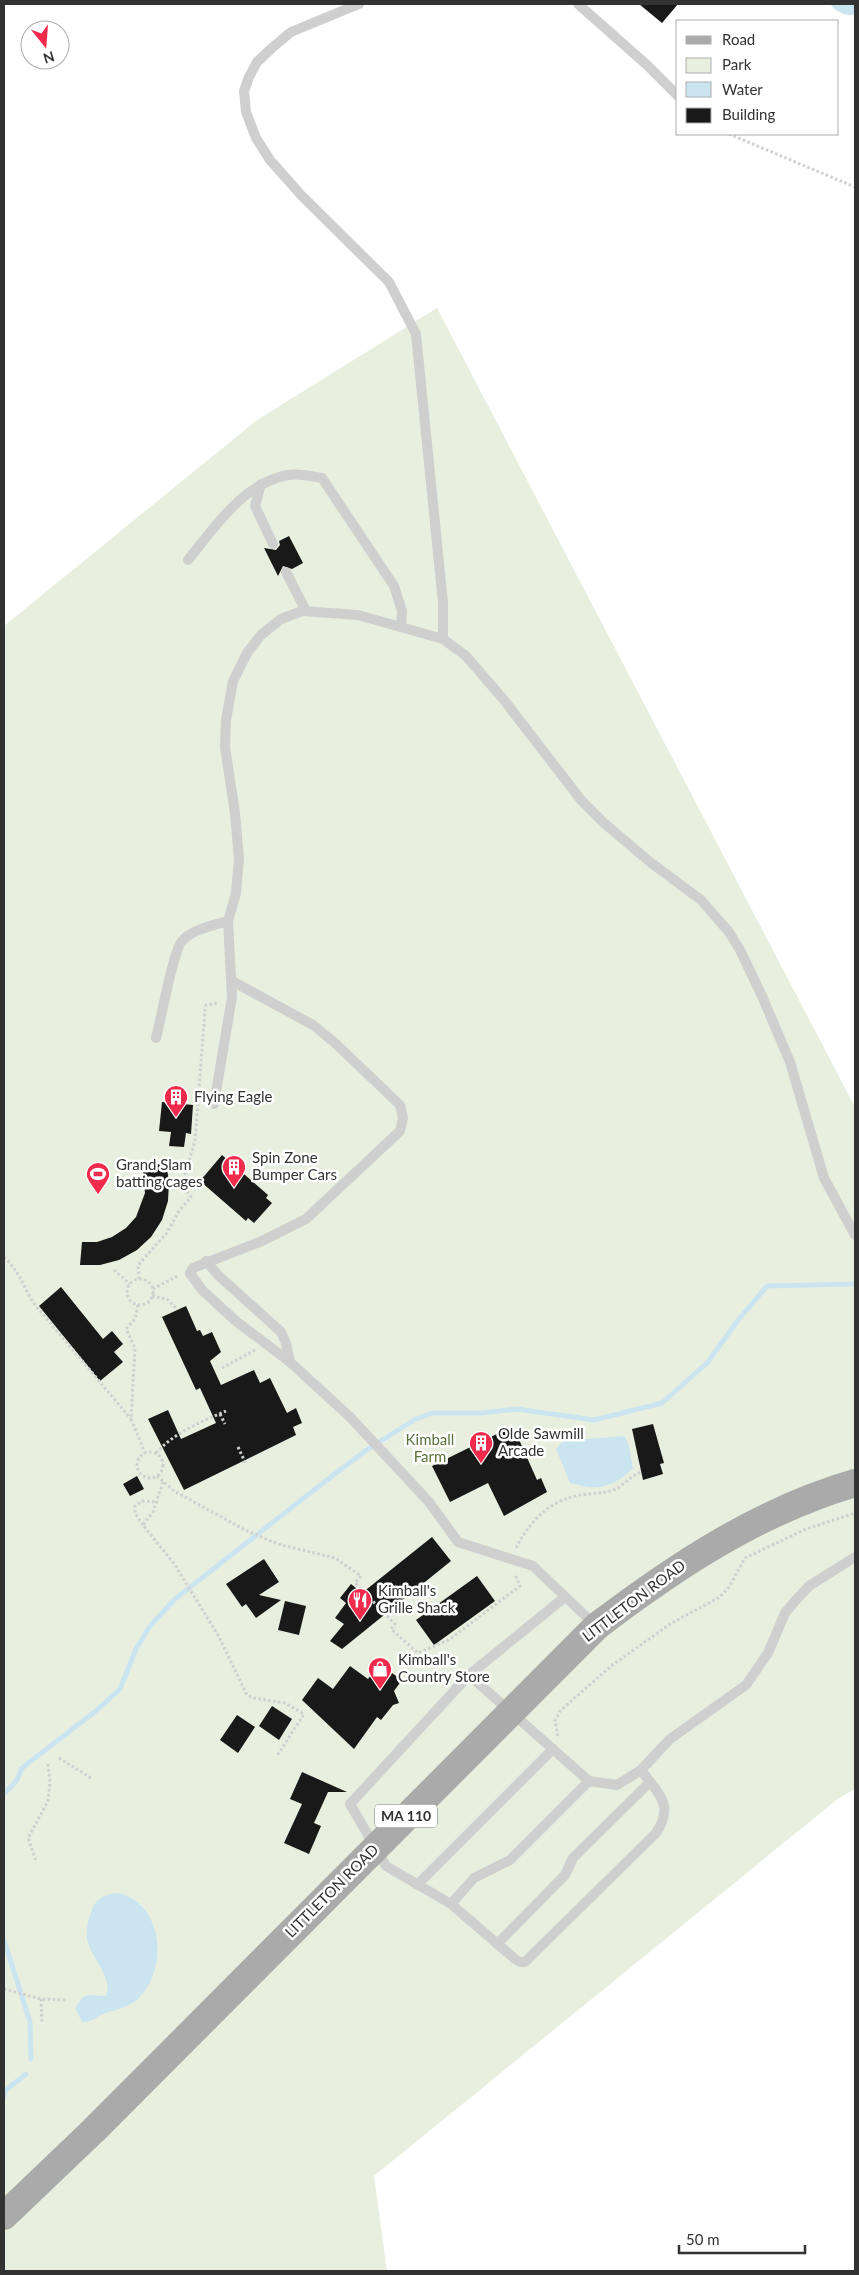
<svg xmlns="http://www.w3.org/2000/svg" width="859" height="2275" viewBox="0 0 859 2275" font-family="Lato,sans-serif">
	<rect width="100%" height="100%" fill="#fff"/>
	<!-- green -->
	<polygon fill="#e9efdf" points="437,308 855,1107 855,1789 839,1798 374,2176 387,2271 4,2271 4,626 257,420"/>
	<!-- water -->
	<g fill="#cbe5f0">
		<path d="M830,4H855V15C845,16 836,12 830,4Z"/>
		<path d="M624,1436L629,1445L633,1469C610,1489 598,1491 570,1483L556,1449L566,1437L588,1439Z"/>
		<path d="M120,1893C165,1907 168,1970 138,1999C129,2007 118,2009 106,2013C97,2015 92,2023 82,2022L75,2008L83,1997L88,1995L106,1996C114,1981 92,1957 88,1943C85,1930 88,1921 92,1909C97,1897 108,1893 120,1893Z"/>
	</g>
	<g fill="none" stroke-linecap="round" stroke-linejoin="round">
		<!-- stream -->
		<g stroke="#cbe5f0" stroke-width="5">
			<polyline points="4,1794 17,1780 22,1768 97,1710 120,1689 136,1649 150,1626 175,1599 323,1483 365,1451 414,1420 432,1413 482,1413 517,1409 594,1420 662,1403 707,1363 739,1319 767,1286 855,1284"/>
			<polyline points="4,1940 30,2022 31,2059"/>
			<polyline points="4,2096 6,2090 26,2074"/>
		</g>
	</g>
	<!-- building -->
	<g fill="#191919">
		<polygon points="639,4 678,4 662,23"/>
		<polygon points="289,536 303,563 292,569 283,566 278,576 264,548 276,550 280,545 279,541"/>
		<polygon points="162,1102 193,1105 191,1134 186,1133 184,1147 169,1146 171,1132 159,1131"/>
		<polygon points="222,1155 268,1195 266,1198 272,1203 254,1223 248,1218 246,1221 200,1181"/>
		<polygon points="166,1162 169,1182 168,1201 162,1220 151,1237 137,1250 119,1260 100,1265 80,1265 82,1242 97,1242 112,1237 126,1228 136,1217 145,1193 143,1169"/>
		<polygon points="61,1287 103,1339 112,1331 123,1344 114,1352 123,1362 100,1381 39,1306"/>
		<polygon points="186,1306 197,1331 200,1330 203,1336 212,1332 221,1352 210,1361 221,1385 254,1370 260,1383 270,1378 287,1413 296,1408 302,1423 293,1427 296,1435 184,1490 148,1419 168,1410 181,1439 216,1423 200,1388 196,1390 162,1317"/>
		<polygon points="653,1424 664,1463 660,1464 663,1474 643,1480 632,1429"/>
		<polygon points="513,1426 537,1480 541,1478 547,1492 504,1516 488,1483 450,1502 432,1466"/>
		<polygon points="137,1476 144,1489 130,1496 123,1484"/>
		<polygon points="432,1537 451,1561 342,1649 330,1641 344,1624 335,1618 346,1603 340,1598 351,1584 362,1593"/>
		<polygon points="264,1559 279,1582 259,1595 281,1600 256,1618 246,1604 242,1607 226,1584"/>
		<polygon points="477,1576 495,1601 434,1645 416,1620"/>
		<polygon points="285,1601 306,1606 299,1635 278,1630"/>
		<polygon points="379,1664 402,1680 394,1691 399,1703 393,1705 381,1720 377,1717 354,1749 302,1700 318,1678 333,1689 350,1666 368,1679"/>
		<polygon points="272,1706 292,1719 279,1740 259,1726"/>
		<polygon points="237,1715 255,1727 238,1753 220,1740"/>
		<polygon points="302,1772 347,1792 328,1792 314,1823 321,1826 309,1854 284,1843 302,1804 290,1799"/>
	</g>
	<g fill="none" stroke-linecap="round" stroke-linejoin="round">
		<!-- path -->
		<g stroke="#cfcfcf" stroke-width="3" stroke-dasharray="2.5 2.5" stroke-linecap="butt">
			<polyline points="729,134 855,187"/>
			<path d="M4,1257C21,1273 23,1288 36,1306L131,1419"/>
			<polyline points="114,1270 130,1284"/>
			<polyline points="139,1279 138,1265 166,1234 179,1211 191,1197 185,1187 184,1177 195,1141 205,1010 206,1005 218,1003"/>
			<circle cx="140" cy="1292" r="13"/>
			<polyline points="153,1289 179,1275"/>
			<polyline points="152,1296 167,1299 176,1308"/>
			<polyline points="138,1305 135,1319 126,1329 135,1348 131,1419 145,1453"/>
			<polyline points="222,1368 255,1350"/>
			<polyline points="220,1414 225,1424"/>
			<polyline points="238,1447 246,1464"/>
			<circle cx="150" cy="1465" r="13"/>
			<path d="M156,1453C175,1432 201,1422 226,1411"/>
			<polyline points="157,1476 174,1491 245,1530 278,1544 335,1558 361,1576 355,1583 395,1624 391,1629 418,1653 450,1639 520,1586 515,1574"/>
			<polyline points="163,1482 153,1512 143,1525 175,1565 219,1637 247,1695 254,1698 285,1703 304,1714 277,1756"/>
			<polyline points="143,1525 135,1513 135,1506 142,1501 158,1502"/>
			<path d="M516,1548C529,1523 547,1502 576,1496C587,1493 600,1494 611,1491C622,1488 630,1476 641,1472"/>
			<polyline points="558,1736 555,1721 560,1711 611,1666 670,1624 720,1597 729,1587 745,1558 806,1529 855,1513"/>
			<polyline points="59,1758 91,1778"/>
			<polyline points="36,1860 28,1838 48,1801 50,1783 48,1764"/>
			<polyline points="4,1989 41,1999 66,2000"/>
			<polyline points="41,1999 42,2023"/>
		</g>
		<!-- lane -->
		<g stroke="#cfcfcf" stroke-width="10">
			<polyline points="359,4 291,32 273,47 257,62 249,77 244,91 246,112 256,138 270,160 301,195 389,282 416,334 443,603 443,639"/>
			<polyline points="578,4 647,65 678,96"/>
			<polyline points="261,484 255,506 273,544"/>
			<path d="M188,560C215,527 243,483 288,475C299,473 311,476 322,478L394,586L402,611L401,627"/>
			<polyline points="286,572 306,611"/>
			<polyline points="232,981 313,1025 335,1043 400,1105 403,1118 400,1131 306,1219 262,1241 193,1268 190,1273 202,1290 237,1322 290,1362 350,1417 429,1502 458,1542 533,1566 596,1626"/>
			<path d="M156,1038C161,1020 173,951 182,941C192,929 215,925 228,921"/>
			<polyline points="214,1104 232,997 228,921 236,893 239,859 235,813 225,747 226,720 233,681 247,653 261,635 281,619 302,611 358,615 443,639 466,656 504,700 581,800 604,823 650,862 701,900 729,932 740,950 762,996 790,1062 824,1178 855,1235"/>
			<polyline points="206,1261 218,1275 281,1332 286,1343 290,1362"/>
			<polygon points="469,1675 589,1781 510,1860 474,1878 451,1904 386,1866 350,1804"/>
			<polyline points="469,1675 565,1597"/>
			<polyline points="589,1781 617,1785 641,1770 670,1739 746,1685 768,1653 785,1613 795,1601 809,1586 855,1557"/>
			<polyline points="417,1885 553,1749"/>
			<path d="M451,1904L515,1959L520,1962H525L656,1833C675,1805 658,1793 641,1770"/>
			<polyline points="497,1944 565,1875 573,1858 650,1782"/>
		</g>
		<!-- primary -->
		<path stroke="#aaa" stroke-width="28" d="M4,2216L94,2130L597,1626C676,1566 759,1511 855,1483"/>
	</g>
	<!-- icons -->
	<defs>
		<g id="building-pin" transform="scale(1.25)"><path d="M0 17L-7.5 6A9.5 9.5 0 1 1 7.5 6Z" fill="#f22b4c" stroke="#fff"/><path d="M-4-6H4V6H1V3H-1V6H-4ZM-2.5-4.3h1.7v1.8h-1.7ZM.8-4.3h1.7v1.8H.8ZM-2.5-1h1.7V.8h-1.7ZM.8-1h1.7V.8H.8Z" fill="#fff"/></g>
		<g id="stadium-pin" transform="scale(1.25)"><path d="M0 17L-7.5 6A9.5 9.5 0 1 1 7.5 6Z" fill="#f22b4c" stroke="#fff"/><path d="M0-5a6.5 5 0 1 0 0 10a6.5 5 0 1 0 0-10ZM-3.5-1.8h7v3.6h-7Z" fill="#fff"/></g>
		<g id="restaurant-pin" transform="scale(1.25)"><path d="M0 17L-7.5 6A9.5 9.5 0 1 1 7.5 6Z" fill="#f22b4c" stroke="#fff"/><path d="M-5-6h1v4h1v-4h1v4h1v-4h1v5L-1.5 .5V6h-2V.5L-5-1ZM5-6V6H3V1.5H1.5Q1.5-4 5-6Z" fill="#fff"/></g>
		<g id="shop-pin" transform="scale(1.25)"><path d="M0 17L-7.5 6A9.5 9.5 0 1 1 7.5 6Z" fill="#f22b4c" stroke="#fff"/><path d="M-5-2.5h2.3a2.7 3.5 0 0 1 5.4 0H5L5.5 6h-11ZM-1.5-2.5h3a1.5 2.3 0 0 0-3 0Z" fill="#fff"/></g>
	</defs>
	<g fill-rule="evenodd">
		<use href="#building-pin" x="176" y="1097"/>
		<use href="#building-pin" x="234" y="1167"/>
		<use href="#stadium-pin" x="98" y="1174"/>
		<use href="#building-pin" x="481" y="1443"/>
		<use href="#restaurant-pin" x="360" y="1600"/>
		<use href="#shop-pin" x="380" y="1669"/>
	</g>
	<g text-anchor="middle" stroke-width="5" stroke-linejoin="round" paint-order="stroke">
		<!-- shield labels -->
		<rect fill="#fff" stroke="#707070" stroke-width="1" x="375" y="1804.5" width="62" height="23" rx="4"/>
		<g font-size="14" font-weight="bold" fill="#323232">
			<text x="406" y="1821">MA 110</text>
		</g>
		<!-- poi labels -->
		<g font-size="15" fill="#323232" stroke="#fff" text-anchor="start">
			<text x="194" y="1102">Flying Eagle</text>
			<text x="252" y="1163">Spin Zone<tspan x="252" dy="17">Bumper Cars</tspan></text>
			<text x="116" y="1170">Grand Slam<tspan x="116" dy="17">batting cages</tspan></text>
			<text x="498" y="1439">Olde Sawmill<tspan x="498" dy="17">Arcade</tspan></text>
			<text x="378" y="1596">Kimball's<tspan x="378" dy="17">Grille Shack</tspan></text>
			<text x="398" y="1665">Kimball's<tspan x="398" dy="17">Country Store</tspan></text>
		</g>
		<!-- park labels -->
		<g font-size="15" fill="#5a723b" stroke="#fff">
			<text x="430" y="1445">Kimball<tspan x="430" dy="17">Farm</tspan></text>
		</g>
		<!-- street labels -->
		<g font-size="15" fill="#323232" stroke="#fff">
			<text transform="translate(634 1601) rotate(-37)" y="5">LITTLETON ROAD</text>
			<text transform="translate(332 1891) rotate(-45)" y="5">LITTLETON ROAD</text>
		</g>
	</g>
	<!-- border -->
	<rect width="859" height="2275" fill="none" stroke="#323232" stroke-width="10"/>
	<!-- legend -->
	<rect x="676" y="20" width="162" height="115" fill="#ffffff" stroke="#adadad"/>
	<rect x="686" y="36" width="25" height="8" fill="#aaaaaa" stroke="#adadad"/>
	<text x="722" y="45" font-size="15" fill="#323232">Road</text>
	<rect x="686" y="58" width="25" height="15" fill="#e9efdf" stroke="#adadad"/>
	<text x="722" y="70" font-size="15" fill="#323232">Park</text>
	<rect x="686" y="82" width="25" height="15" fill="#cbe5f0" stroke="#adadad"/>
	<text x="722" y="95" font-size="15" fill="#323232">Water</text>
	<rect x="686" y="108" width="25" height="15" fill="#191919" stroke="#adadad"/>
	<text x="722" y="120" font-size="15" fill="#323232">Building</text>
	<!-- north arrow -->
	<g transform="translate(45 45) rotate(163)"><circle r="24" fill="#ffffff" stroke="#adadad"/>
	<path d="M0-4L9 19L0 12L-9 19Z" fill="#f22b4c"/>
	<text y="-8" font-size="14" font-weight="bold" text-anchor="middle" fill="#323232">N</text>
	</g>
	<!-- scale -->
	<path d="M679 2245v8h126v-8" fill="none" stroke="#323232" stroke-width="2.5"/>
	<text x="686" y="2245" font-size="15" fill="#323232" stroke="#ffffff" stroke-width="4" paint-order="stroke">50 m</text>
</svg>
